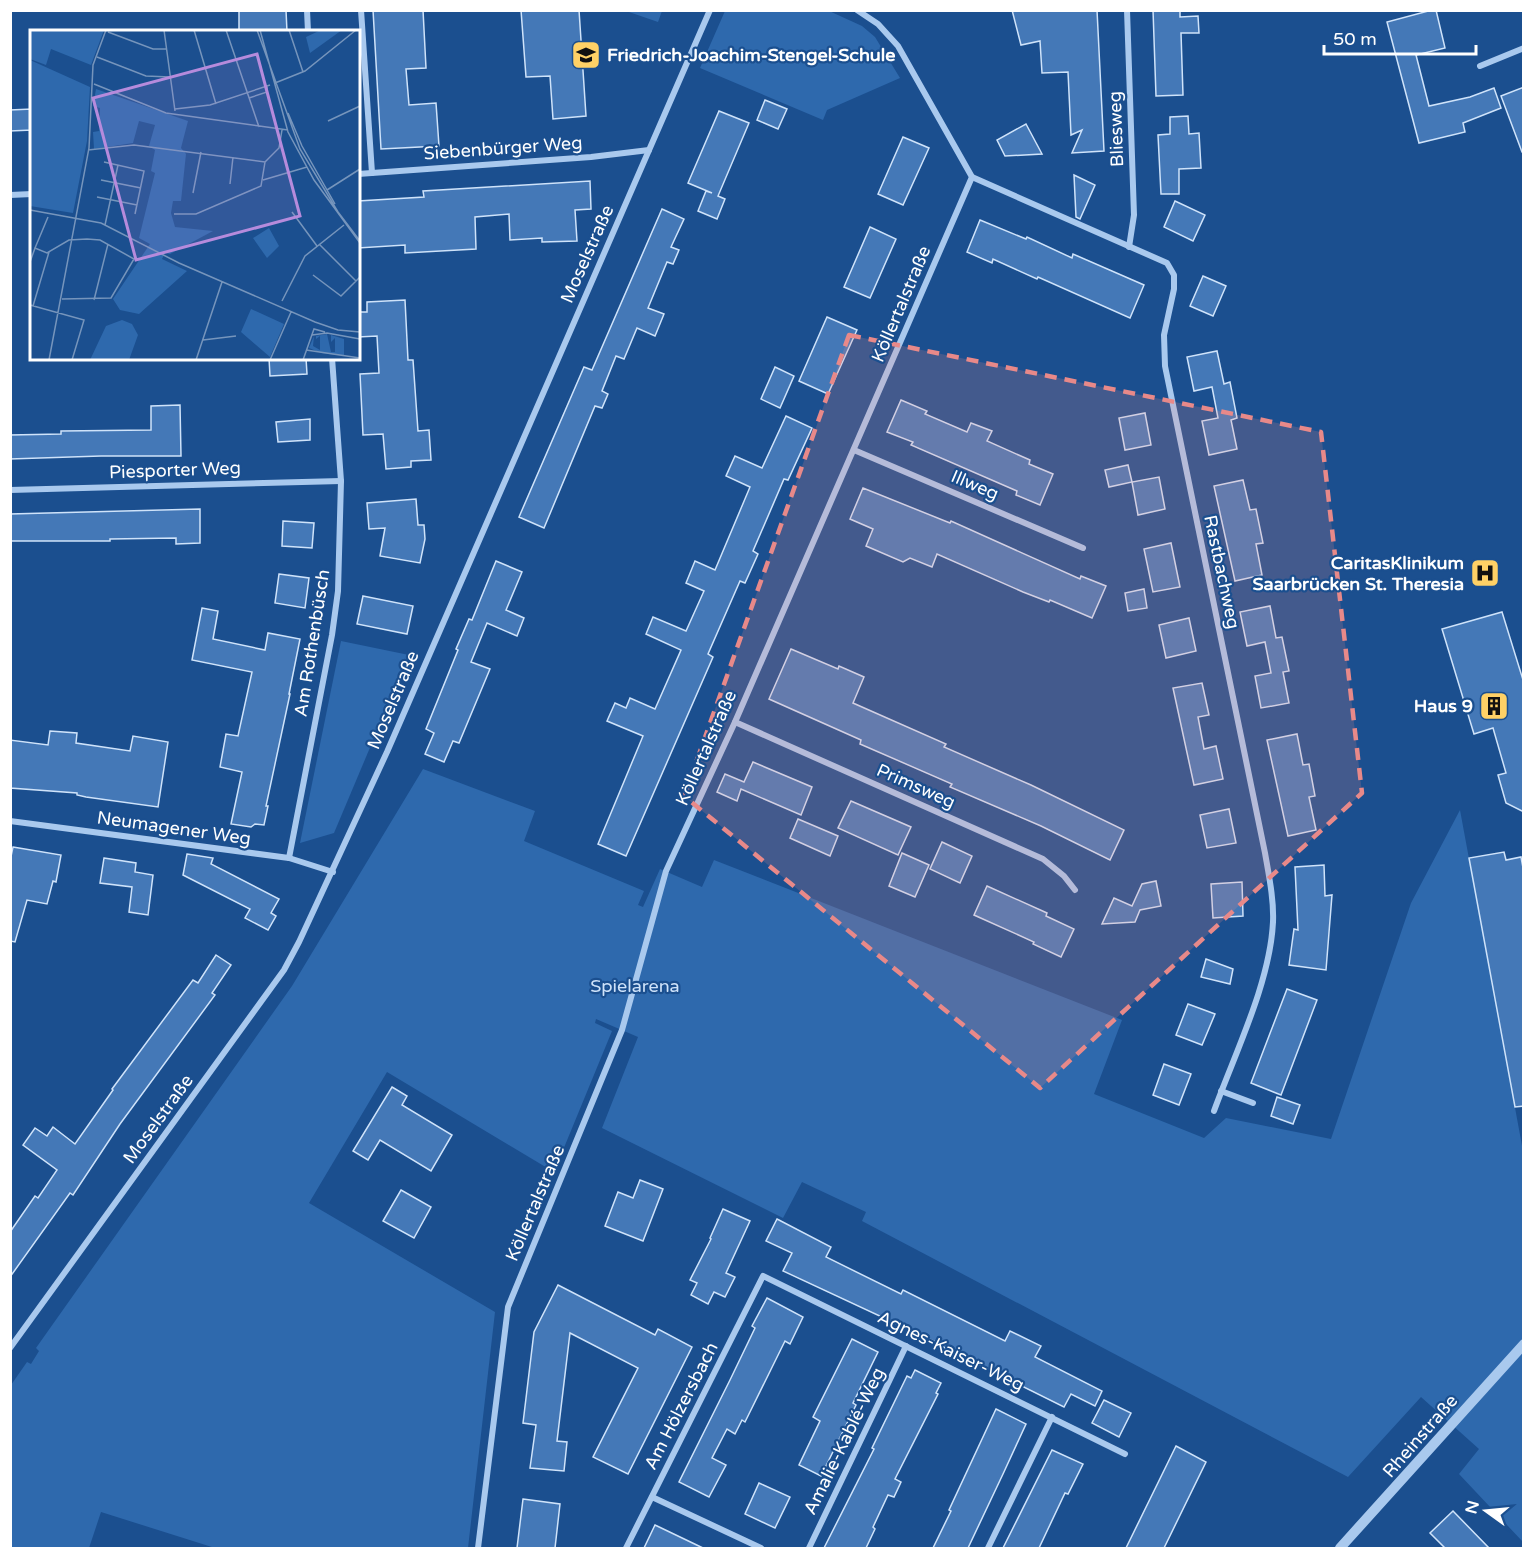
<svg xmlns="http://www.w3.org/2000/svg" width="1534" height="1559" viewBox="0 0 1534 1559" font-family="'Varela Round',sans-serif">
	<rect width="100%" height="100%" fill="#1b4f8f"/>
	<!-- green -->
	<g fill="#2e69ad">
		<polygon points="827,10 862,26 875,37 900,78 827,110 823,120 700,68 725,11"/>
		<polygon points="630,11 630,10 662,11 658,22 629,12"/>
		<polygon points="341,641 409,655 334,833 300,843"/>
		<polygon points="423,769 535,811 524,841 644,891 638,905 643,907 660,869 702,887 714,860 1122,1020 1094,1094 1204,1138 1226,1118 1331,1139 1411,903 1460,810 1523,1151 1523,1542 1459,1474 1479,1449 1421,1397 1348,1477 862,1221 866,1212 802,1182 783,1218 602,1128 638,1037 596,1019 595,1023 612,1031 554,1172 387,1072 309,1203 495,1312 468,1548 215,1548 101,1512 89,1548 11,1548 11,1385 27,1362 31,1364 39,1351 36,1348 292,986"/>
	</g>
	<!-- building -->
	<g fill="#4478b7" stroke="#cfe3fa" stroke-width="1.5">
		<polygon points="239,10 286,10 287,32 239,32"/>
		<polygon points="373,10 423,10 426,68 406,69 409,105 436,103 439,146 381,149"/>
		<polygon points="521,10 579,10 586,116 553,119 550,76 526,77"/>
		<polygon points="1012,10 1097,10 1104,151 1072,153 1082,130 1071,135 1068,72 1042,73 1040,41 1021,45"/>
		<polygon points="1153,10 1180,10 1180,17 1198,16 1199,33 1181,33 1183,95 1156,96"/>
		<polygon points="1432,10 1436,10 1445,48 1416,55 1429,106 1470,97 1494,88 1501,108 1463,123 1465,132 1419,143 1387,22"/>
		<polygon points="1524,87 1524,152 1522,152 1501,96"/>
		<polygon points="765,100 787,109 778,129 757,120"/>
		<polygon points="32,109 32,130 10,131 10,110"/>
		<polygon points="719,111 749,123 718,196 725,199 717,219 698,211 706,191 712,193 688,183"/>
		<polygon points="1188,116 1189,134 1199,133 1201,168 1179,169 1179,194 1161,194 1158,135 1170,134 1170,117"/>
		<polygon points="1026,124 1042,154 1005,156 997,140"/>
		<polygon points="903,137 929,148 903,205 878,194"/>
		<polygon points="1074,175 1095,185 1080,219 1076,217"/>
		<polygon points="590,181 591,209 575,210 577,241 542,242 542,238 510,240 509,214 475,217 476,249 405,253 405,245 358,248 358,201 424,197 423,191"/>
		<polygon points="1175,201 1205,215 1193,241 1164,227"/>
		<polygon points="662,209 684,219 671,247 679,250 673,264 667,262 648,308 664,314 655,336 637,328 624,359 616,356 602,391 608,394 602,408 595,406 544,528 519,517 584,367 592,370"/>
		<polygon points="980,220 1026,239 1027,237 1072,258 1073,254 1144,285 1130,318 1038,277 1037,279 993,259 992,263 967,252"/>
		<polygon points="870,227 896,239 870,298 844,287"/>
		<polygon points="1203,276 1226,286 1213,316 1190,306"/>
		<polygon points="405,300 408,360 413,360 418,431 429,430 431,460 411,461 411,467 386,469 383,434 363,435 360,374 379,373 377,336 358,337 358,312 367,312 367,302"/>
		<polygon points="827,317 857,330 828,394 799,381"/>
		<polygon points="1217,351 1224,384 1230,382 1237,418 1231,420 1237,449 1209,455 1202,421 1218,418 1212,387 1194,391 1187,357"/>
		<polygon points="269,358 306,358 307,374 270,376"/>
		<polygon points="775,367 794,376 780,408 761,399"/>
		<polygon points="901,400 927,411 925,414 967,432 971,423 992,431 987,441 1030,460 1029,464 1053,474 1040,505 1016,495 1017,491 911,445 913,442 887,432"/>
		<polygon points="180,405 181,456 101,456 10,459 10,435 61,434 61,431 151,430 151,406"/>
		<polygon points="1145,413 1151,445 1125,450 1119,418"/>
		<polygon points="786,416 812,428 788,480 784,479 753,551 758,554 745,583 740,581 708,654 713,657 626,856 598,844 643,736 607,721 615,703 626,708 630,698 655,709 681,650 646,634 653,617 686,631 704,591 686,583 695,561 715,570 750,487 726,476 735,456 762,468"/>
		<polygon points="310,419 310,440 278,442 276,422"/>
		<polygon points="1128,465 1132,482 1109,487 1105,470"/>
		<polygon points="1159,477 1165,509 1138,515 1132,482"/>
		<polygon points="1243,480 1250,510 1256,509 1263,543 1256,544 1262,575 1235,581 1214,486"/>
		<polygon points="863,488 950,523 951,521 1080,579 1081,576 1106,586 1092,618 1050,600 1049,602 1023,592 937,554 932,567 910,558 903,562 866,546 873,529 850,519"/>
		<polygon points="416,499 418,525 424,525 425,539 420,563 380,556 385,528 369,529 367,503"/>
		<polygon points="200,509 200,543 176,544 176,538 110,539 110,541 10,541 10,514"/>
		<polygon points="283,521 314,523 312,548 282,546"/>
		<polygon points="1171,543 1180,587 1153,592 1144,549"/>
		<polygon points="496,561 522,572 506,610 524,618 517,636 487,623 471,662 490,669 459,743 453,741 444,762 425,754 434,733 426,729 458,650 456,649 469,619 472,620"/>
		<polygon points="279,574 309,578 305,608 275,603"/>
		<polygon points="1144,589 1147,608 1128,611 1125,593"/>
		<polygon points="363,596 413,606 407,634 357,624"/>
		<polygon points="1270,606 1276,638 1282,637 1289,671 1283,672 1289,703 1261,708 1255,676 1271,673 1265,642 1247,646 1240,612"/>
		<polygon points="202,608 218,611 213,639 265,650 268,633 300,639 289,694 290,694 266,806 268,806 264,825 255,824 251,827 231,824 242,772 220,767 226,734 238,736 252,672 192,660"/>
		<polygon points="1502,612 1524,683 1524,812 1506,803 1498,775 1506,773 1493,728 1474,734 1442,629"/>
		<polygon points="1189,618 1196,651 1166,658 1159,625"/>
		<polygon points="791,649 838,669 839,666 864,677 853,703 946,744 944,747 1031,785 1124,830 1110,860 1041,826 950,787 952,784 860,744 861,740 769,699"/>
		<polygon points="1202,683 1209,715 1198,717 1204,749 1216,746 1223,779 1194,785 1173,688"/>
		<polygon points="50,731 77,733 76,743 130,751 133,736 168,742 158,807 86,797 77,795 77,793 10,788 10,740 48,745"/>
		<polygon points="1297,734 1303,765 1309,764 1315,796 1309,797 1316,830 1288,836 1267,740"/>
		<polygon points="753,762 812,787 801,815 741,789 737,801 717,792 725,774 744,782"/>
		<polygon points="851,801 911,827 898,855 838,828"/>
		<polygon points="1229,809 1236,843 1207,848 1200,815"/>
		<polygon points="798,819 838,836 830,856 790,838"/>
		<polygon points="942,842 972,856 960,883 930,869"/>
		<polygon points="13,847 61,855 56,882 53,881 47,904 27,900 15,942 10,941 10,861"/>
		<polygon points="1504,852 1506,860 1521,857 1524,873 1524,1106 1515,1107 1469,858"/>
		<polygon points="902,853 929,865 915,897 889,886"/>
		<polygon points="187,854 213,858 211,864 279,899 271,913 276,916 268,930 245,918 250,909 183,875"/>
		<polygon points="104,858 136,863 135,872 153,875 148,915 129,912 132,887 100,883"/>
		<polygon points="1324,865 1325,896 1332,895 1326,970 1289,965 1294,929 1298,930 1295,867"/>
		<polygon points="1156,881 1161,906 1140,910 1135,922 1102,924 1114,898 1132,906 1142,884"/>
		<polygon points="1242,882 1243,916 1213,918 1211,884"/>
		<polygon points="987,886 1047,913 1046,916 1074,929 1061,957 1033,944 1034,942 974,915"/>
		<polygon points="216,955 231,965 212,993 215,995 120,1124 73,1195 70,1193 10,1277 10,1232 35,1196 38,1198 57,1170 23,1145 35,1128 47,1136 53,1127 75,1144 113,1090 112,1089 193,980 198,983"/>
		<polygon points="1206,959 1233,969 1230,984 1201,977"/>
		<polygon points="1287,989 1317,1000 1281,1095 1251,1083"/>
		<polygon points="1188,1004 1215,1014 1202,1045 1176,1035"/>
		<polygon points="1164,1064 1191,1074 1179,1105 1153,1095"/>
		<polygon points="392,1087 407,1096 402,1105 452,1135 431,1171 380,1140 368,1160 353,1151"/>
		<polygon points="1277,1097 1300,1105 1293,1124 1271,1116"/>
		<polygon points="640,1180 663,1189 643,1241 605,1226 618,1192 633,1198"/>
		<polygon points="401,1190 431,1207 414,1238 383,1221"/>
		<polygon points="723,1209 750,1221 726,1273 735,1277 725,1297 714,1292 708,1304 691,1295 697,1283 690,1280 711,1239 710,1238"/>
		<polygon points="777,1219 831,1247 826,1257 901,1294 903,1290 1005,1341 1010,1331 1041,1346 1035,1357 1102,1391 1095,1406 1071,1394 1064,1407 941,1346 942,1345 783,1271 792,1253 766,1241"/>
		<polygon points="558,1285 655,1335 658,1329 692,1347 628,1474 593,1457 638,1368 570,1333 557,1441 567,1442 564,1471 530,1468 536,1425 523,1423 534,1332"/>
		<polygon points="767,1298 803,1317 790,1344 785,1341 745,1422 742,1420 735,1434 727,1429 712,1458 726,1465 709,1497 679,1482 730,1380 755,1328 752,1326"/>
		<polygon points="852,1339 878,1352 853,1403 856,1405 821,1476 799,1465 820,1421 813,1417"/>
		<polygon points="915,1370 941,1383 936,1393 938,1394 895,1479 901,1482 894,1497 888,1495 873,1527 875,1529 866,1548 824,1548 874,1449 872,1448 907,1376 911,1378"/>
		<polygon points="1104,1400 1131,1413 1119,1437 1092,1423"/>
		<polygon points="996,1409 1026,1424 1003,1474 968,1548 933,1548 951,1511 949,1510"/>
		<polygon points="1176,1446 1206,1462 1164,1548 1126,1548"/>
		<polygon points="1052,1450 1083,1464 1068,1494 1065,1493 1039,1548 1003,1548"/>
		<polygon points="759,1483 790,1497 775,1528 745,1514"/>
		<polygon points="523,1499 560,1504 555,1548 517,1548"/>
		<polygon points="1453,1511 1489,1548 1445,1548 1430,1533"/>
		<polygon points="655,1525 703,1548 644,1548"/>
	</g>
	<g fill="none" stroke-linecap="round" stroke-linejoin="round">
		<!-- minor -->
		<g stroke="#a9c9ee" stroke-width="6">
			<polyline points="307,10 308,32"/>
			<polyline points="361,10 372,173"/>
			<polyline points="1127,10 1134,215 1129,247"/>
			<polyline points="1480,66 1524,48"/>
			<polyline points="358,174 591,157 649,150"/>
			<path d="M972,177L1167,263L1174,275V289L1164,335L1165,366L1265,853C1269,876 1274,900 1273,922C1270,983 1235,1053 1214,1111"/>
			<polyline points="10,195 32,194"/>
			<polyline points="854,450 1083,548"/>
			<polyline points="10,490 341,481"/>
			<polyline points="735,722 1043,859 1064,876 1075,890"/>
			<polyline points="10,821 289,858 333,872"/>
			<polyline points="289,858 332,635 338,591 341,481 332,358"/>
			<polyline points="1221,1091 1253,1103"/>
			<polyline points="10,1348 284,970 299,942 387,752 710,10"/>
			<polyline points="652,1497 761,1548"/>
			<polyline points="478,1548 508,1307 622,1030 666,871 735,722 972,177 898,46 878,24 857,10"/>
			<polyline points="626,1548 763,1276 1125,1454"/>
			<polyline points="809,1548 906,1346"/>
			<polyline points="988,1548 1052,1417"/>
		</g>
		<!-- tertiary -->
		<polyline stroke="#a9c9ee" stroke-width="10" points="1340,1548 1524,1344"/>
	</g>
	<!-- marked area -->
	<path fill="#e88989" fill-opacity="0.2" stroke="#e88989" stroke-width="4.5" stroke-dasharray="12 8" stroke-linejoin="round" d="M849,335L1321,432L1362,793L1040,1088L684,796Z"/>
	<!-- icons -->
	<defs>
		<g id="school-square" transform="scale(1.5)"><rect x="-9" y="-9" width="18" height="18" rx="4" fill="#ffd166" stroke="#1b4f8f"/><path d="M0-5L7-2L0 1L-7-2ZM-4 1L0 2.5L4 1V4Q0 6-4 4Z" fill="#111"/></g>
		<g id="hospital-square" transform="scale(1.5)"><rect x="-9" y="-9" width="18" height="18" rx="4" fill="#ffd166" stroke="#1b4f8f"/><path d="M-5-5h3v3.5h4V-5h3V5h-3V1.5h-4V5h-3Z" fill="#111"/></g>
		<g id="building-square" transform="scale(1.5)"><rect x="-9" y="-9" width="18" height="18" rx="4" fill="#ffd166" stroke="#1b4f8f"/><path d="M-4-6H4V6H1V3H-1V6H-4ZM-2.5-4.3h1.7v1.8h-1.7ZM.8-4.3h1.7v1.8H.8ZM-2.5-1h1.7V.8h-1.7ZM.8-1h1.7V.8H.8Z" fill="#111"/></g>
	</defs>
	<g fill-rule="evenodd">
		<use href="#school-square" x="586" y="55"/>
		<use href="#hospital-square" x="1485" y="573"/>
		<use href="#building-square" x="1494" y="706"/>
	</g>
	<g text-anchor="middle" stroke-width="4.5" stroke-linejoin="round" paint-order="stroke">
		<!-- poi labels -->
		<g font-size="18" font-weight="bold" fill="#fff" stroke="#1b4f8f" text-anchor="end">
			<text x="607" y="61" text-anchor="start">Friedrich-Joachim-Stengel-Schule</text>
			<text x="1464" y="569">CaritasKlinikum<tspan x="1464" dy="21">Saarbrücken St. Theresia</tspan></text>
			<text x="1473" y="712">Haus 9</text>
		</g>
		<!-- street labels -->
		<g font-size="18" fill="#fff" stroke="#1b4f8f">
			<text transform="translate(1116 129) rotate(-92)" y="6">Bliesweg</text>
			<text transform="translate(503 148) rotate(-4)" y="6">Siebenbürger Weg</text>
			<text transform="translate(587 254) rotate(-66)" y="6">Moselstraße</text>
			<text transform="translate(901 304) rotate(-67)" y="6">Köllertalstraße</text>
			<text transform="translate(175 470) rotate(-2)" y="6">Piesporter Weg</text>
			<text transform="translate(975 485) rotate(23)" y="6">Illweg</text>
			<text transform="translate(1222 572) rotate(78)" y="6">Rastbachweg</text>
			<text transform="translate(312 643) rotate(-81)" y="6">Am Rothenbüsch</text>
			<text transform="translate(393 700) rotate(-67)" y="6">Moselstraße</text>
			<text transform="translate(706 748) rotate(-66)" y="6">Köllertalstraße</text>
			<text transform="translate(916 786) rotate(24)" y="6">Primsweg</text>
			<text transform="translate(174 828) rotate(8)" y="6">Neumagener Weg</text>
			<text transform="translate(158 1119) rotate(-54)" y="6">Moselstraße</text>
			<text transform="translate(535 1203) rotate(-67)" y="6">Köllertalstraße</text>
			<text transform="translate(951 1351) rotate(26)" y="6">Agnes-Kaiser-Weg</text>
			<text transform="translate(681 1406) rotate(-63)" y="6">Am Hölzersbach</text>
			<text transform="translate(1420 1436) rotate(-49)" y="6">Rheinstraße</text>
			<text transform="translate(844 1441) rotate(-64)" y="6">Amalie-Kablé-Weg</text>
		</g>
		<!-- park labels -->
		<g font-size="18" fill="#cfe3fa" stroke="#1b4f8f">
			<text x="635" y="992">Spielarena</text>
		</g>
	</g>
	<!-- overview -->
	<g transform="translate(30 30)">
		<rect width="330" height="330" fill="#1b4f8f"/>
		<path d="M0,0H74L61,35L21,19L16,35L0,29ZM291,0H312L280,23L276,7ZM0,30L60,57L57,111L43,183L0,176ZM66,59L158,91L151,118L156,124L151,171H143L141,183L145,197L183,201L140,224L135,223L132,229L157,241L109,284L90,280L83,269L120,214L109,208L125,143L121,141L125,120L119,116L125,95L109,91L103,113L64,119L63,102L69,101L70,78L63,76ZM239,198L249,216L237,228L223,208ZM221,279L254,294L240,327L211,302ZM92,290L102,294L108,305L99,330H60L76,296ZM297,304L301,322H305V308L301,312V305L314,309V326L291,323L279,318L284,306L283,316L290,320V306L286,309V306Z" fill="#2e69ad"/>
		<path fill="none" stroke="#7695bc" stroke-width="1.5" d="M134,0L145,81M164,0L186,74M196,0L229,97M227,0L270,119L308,182L330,211M230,0L258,102L284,150L330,213M259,0L273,42M78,2L123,19H137M67,27L116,46L140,47M245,53L275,41L326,0M64,54L136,83L258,100M219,68L237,62V56M145,79L180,75L240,55M258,83L272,116L305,174M298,91L330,76M58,120L104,115L235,132L249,118L252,100M74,132L114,141L105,184M71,150L111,158M233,150L277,137M200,154L203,127M297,160L330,139M163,163L171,122M67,167L107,175M0,180L71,193L149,233L285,292L308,300L330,302M262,182L287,216M144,184H166L231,156L235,132M75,195L88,135M289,214L326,251M5,218L18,187M0,232L5,218L17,223L39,210L57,209L70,210L104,229L81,268L32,269M283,245L311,266L330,247M64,270L78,214M252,271L275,226L314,195M0,275L54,290L42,330M3,276L19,222M282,305L297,303L330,309M173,310L206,306M276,320L330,328M19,330L59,118L63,35L76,0M166,330L192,252M240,330L261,282M273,330L284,299L295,302"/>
		<path fill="#b68bdc" fill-opacity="0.15" stroke="#b68bdc" stroke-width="3" d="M227,24L270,186L106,230L63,68Z"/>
		<rect width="330" height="330" fill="none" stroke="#fff" stroke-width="3"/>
	</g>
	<!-- border -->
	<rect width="1534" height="1559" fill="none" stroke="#ffffff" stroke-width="24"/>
	<!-- north arrow -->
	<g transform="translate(1486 1511) rotate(285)" stroke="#1b4f8f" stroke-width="4.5" paint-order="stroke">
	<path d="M0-4.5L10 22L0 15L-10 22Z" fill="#ffffff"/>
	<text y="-9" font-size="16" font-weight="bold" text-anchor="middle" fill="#ffffff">N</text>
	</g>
	<!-- scale -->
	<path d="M1324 45v9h152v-9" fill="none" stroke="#ffffff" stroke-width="3"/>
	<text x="1333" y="45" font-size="18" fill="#ffffff" stroke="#1b4f8f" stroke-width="4.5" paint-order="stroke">50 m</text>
</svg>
